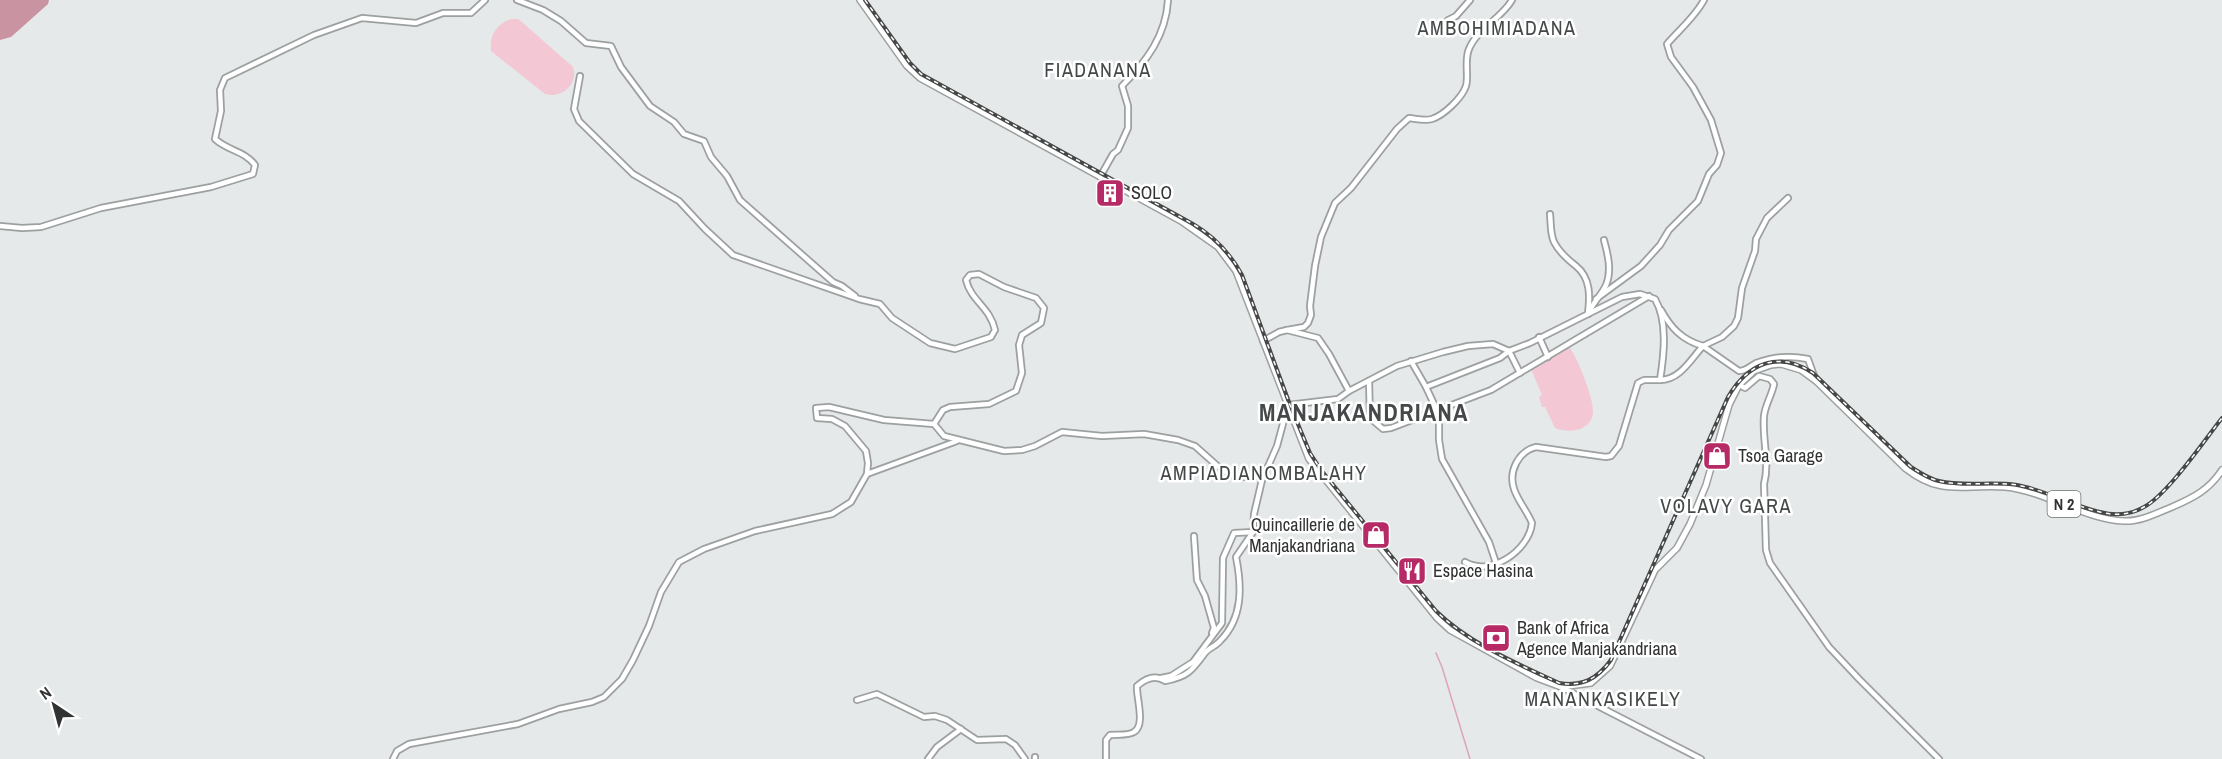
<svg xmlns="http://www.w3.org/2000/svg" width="2222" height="759" viewBox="0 0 2222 759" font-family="'Archivo Narrow',sans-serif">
	<rect width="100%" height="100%" fill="#e5e9e9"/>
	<!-- green -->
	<g fill="#f3c8d4">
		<path d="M511,19H518L522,22L573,67C579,84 561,99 545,94L491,51C489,36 496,24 511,19Z"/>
		<path d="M1569,347C1577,356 1595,402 1593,413C1591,431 1569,434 1555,428L1545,407H1542L1539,397L1542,395L1531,369Z"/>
	</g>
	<!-- forest -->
	<polygon fill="#ca93a2" points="0,0 49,0 48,4 11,37 0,40"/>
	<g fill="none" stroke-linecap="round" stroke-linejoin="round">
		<!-- stream -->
		<polyline stroke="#dea5b5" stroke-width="1.5" points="1436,653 1442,667 1470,759"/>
		<!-- minor casing -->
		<g stroke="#9ca0a1" stroke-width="8">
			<g id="minor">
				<polyline points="517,0 543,10 561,21 586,43 611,46 621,67 650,106 674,122 684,134 704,141 711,157 727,176 740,200 833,282 842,286 855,296"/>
				<polyline points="1448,20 1456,16 1470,0"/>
				<path d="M580,76L574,109L579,121L633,174L679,201L705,229L733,255L859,299L880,304L892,318L930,343L955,349L991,337L995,330C990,307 971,301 966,280L970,275L979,274L1004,287L1036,298L1044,308L1041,323L1022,335L1019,345L1022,373L1016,391L989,404L950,407L943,410L934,424L944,436L1004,451L1022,450L1035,446L1062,432L1102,436L1144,434L1178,440L1195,446L1222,470L1231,475L1241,477L1264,475"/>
				<path d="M1100,177L1113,154L1118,150L1128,128V106L1122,86C1147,61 1166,35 1168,0"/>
				<path d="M1550,214C1551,223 1550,233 1554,242C1559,252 1567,259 1576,266C1591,278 1590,297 1588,314"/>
				<path d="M0,226L22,228L41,227L101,208L211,187L253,174L255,165C245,151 228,151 215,139L221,111L220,90L225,78L314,35L362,18L416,23L443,13H471L485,0"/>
				<path d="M1596,299L1641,266L1660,245L1669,230L1698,201L1709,174L1717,165L1721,153L1711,120L1693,87L1671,57L1667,44C1680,29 1695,17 1704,0"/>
				<path d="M1590,310C1594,302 1602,294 1606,285C1612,271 1608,255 1604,240"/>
				<path d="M1661,310C1671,328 1682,340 1703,346L1722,337L1734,326L1738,318L1742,288L1755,251L1756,239L1767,218L1788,198"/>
				<path d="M1287,330L1304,327L1308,323L1311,315L1310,306L1315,266L1321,237L1335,203L1351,188L1397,129L1409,118C1417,119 1425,121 1432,119C1444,115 1462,98 1466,86C1469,75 1464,60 1469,49C1477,29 1502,18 1512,0"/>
				<polyline points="1539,337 1548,357"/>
				<path d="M1263,341L1279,332L1287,330L1318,338L1329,354L1349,391L1397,366L1443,352L1468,346L1493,344L1509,351L1530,343L1622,297L1640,294L1655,299C1668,321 1664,355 1660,380C1680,380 1691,359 1703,346L1739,371C1746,371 1750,366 1756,363C1774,357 1788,355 1808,359L1816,381"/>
				<polyline points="1411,361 1426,387 1500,358 1509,351 1520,373"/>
				<polyline points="1369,381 1370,418 1383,429 1391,428 1491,390 1649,296"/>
				<path d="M1739,385L1745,388L1759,376L1770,379L1774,384C1772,395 1765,405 1764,416C1762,439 1770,462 1764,484L1766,550L1770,563L1829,647L1859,679L1939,759"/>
				<polyline points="1426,387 1439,415 1439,440 1442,459 1489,542 1496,563"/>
				<polyline points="867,474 957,441"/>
				<polyline points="1194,536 1197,580 1205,596 1214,628 1212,633"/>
				<path d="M1465,562C1490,577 1529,551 1532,523C1527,511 1518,501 1514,489C1508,471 1519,451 1536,447L1606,457L1611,456L1619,446L1638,383L1644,380H1660"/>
				<polyline points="1161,678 1171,676 1193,662 1222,623 1223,558 1234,533 1253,532"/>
				<polyline points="1561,687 1701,759"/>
				<polyline points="857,700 877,694 924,717 935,716 947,720 977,740 1006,739 1015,745 1025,759"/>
				<polyline points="1035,757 1035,759"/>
				<polyline points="393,759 397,751 409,744 518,724 559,709 592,702 604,697 622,679 633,660 649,626 661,592 679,562 704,549 755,531 832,514 851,502 867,474 868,463 866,451 845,426 832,419 817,418 816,408 829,407 884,420 934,424"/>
				<polyline points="928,759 937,747 961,729"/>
				<path d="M1106,759V740L1110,735C1117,734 1128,736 1134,732C1146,725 1136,697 1137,686C1145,679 1155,674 1165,681C1187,677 1192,671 1205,653C1209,648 1216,646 1220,641C1243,618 1242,587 1236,557L1253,532L1254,514L1262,480L1277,446L1288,405L1338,399L1349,391"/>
			</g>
		</g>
		<!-- major casing -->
		<g stroke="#9ca0a1" stroke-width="8">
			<path id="major" d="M860,0L907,66L920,78L1181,221L1218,247L1236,271L1309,459L1437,618L1450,630L1537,678L1561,687L1591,683L1610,666L1655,570L1677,548L1690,524L1706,485L1729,405L1739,385L1754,371L1771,365L1781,364L1801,370L1816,381L1905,468C1942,497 1963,484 2005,487C2046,491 2083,519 2124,521C2140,522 2157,513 2172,507C2193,498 2209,490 2222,470"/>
		</g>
		<!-- minor -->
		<use href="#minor" stroke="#fff" stroke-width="4.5"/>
		<!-- major -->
		<use href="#major" stroke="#fff" stroke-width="5"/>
		<!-- rail casing -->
		<g stroke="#464747" stroke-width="4">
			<path id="rail" d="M865,0L910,63L921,74L1193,224C1215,237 1230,253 1242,275L1290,405L1310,453L1321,470L1436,611C1470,644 1516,663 1559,683C1582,687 1597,679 1611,660L1728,397C1748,363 1779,350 1813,373L1911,467C1919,472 1929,479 1939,481C1964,487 1991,481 2017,485C2045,490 2071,505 2100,512C2115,516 2130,515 2144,507C2167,495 2204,441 2222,418"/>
		</g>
		<!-- rail -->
		<use href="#rail" stroke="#fff" stroke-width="1.5" stroke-dasharray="4.5" stroke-linecap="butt"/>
	</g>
	<!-- icons -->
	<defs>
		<g id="building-square" transform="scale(1.5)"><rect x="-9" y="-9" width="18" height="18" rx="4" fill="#b62a65" stroke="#fff"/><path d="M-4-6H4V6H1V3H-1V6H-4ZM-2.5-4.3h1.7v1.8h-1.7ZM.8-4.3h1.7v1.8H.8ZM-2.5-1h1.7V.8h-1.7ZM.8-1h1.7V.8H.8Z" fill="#fff"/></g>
		<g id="shop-square" transform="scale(1.5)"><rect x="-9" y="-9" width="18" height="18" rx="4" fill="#b62a65" stroke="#fff"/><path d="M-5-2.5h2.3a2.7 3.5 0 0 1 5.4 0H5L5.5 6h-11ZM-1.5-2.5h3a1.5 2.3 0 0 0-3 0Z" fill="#fff"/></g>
		<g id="restaurant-square" transform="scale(1.5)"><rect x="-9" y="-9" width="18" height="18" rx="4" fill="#b62a65" stroke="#fff"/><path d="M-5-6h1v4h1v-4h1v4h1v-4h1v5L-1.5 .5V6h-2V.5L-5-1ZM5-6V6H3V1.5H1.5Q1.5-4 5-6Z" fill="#fff"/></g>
		<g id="bank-square" transform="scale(1.5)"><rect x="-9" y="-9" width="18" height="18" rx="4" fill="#b62a65" stroke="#fff"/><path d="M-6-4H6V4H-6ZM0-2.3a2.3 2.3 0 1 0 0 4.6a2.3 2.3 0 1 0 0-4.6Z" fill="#fff"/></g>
	</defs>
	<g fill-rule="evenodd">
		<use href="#building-square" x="1110" y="193"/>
		<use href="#shop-square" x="1717" y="456"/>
		<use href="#shop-square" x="1376" y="535"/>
		<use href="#restaurant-square" x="1412" y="571"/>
		<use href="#bank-square" x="1496" y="638"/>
	</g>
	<g text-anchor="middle" stroke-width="5" stroke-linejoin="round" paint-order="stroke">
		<!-- shield labels -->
		<rect fill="#fff" stroke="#6f7070" stroke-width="1.5" x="2047.5" y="491" width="33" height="26" rx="4.5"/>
		<g font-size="16" font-weight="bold" fill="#313232">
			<text x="2064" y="510">N 2</text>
		</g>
		<!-- poi labels -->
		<g font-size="18" fill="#313232" stroke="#fff" text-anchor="start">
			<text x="1131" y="199">SOLO</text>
			<text x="1738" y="462">Tsoa Garage</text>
			<text x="1355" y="531" text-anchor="end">Quincaillerie de<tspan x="1355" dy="21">Manjakandriana</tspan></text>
			<text x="1433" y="577">Espace Hasina</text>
			<text x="1517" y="634">Bank of Africa<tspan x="1517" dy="21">Agence Manjakandriana</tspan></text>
		</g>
		<!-- neighbourhood labels -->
		<g font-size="20" letter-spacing="1.5" fill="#454849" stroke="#fff">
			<text x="1497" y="35">AMBOHIMIADANA</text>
			<text x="1098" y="77">FIADANANA</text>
			<text x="1264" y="480">AMPIADIANOMBALAHY</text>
			<text x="1726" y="513">VOLAVY GARA</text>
			<text x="1603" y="706">MANANKASIKELY</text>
		</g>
		<!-- district labels -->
		<g font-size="24" font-weight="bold" letter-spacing="1.5" fill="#454849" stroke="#fff">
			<text x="1364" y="421">MANJAKANDRIANA</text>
		</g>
	</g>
	<!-- north arrow -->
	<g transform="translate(54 705) rotate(324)" stroke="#ffffff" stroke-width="4.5" paint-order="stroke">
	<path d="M0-4.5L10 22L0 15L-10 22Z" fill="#313232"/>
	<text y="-9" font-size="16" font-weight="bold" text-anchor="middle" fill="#313232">N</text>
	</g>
</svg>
